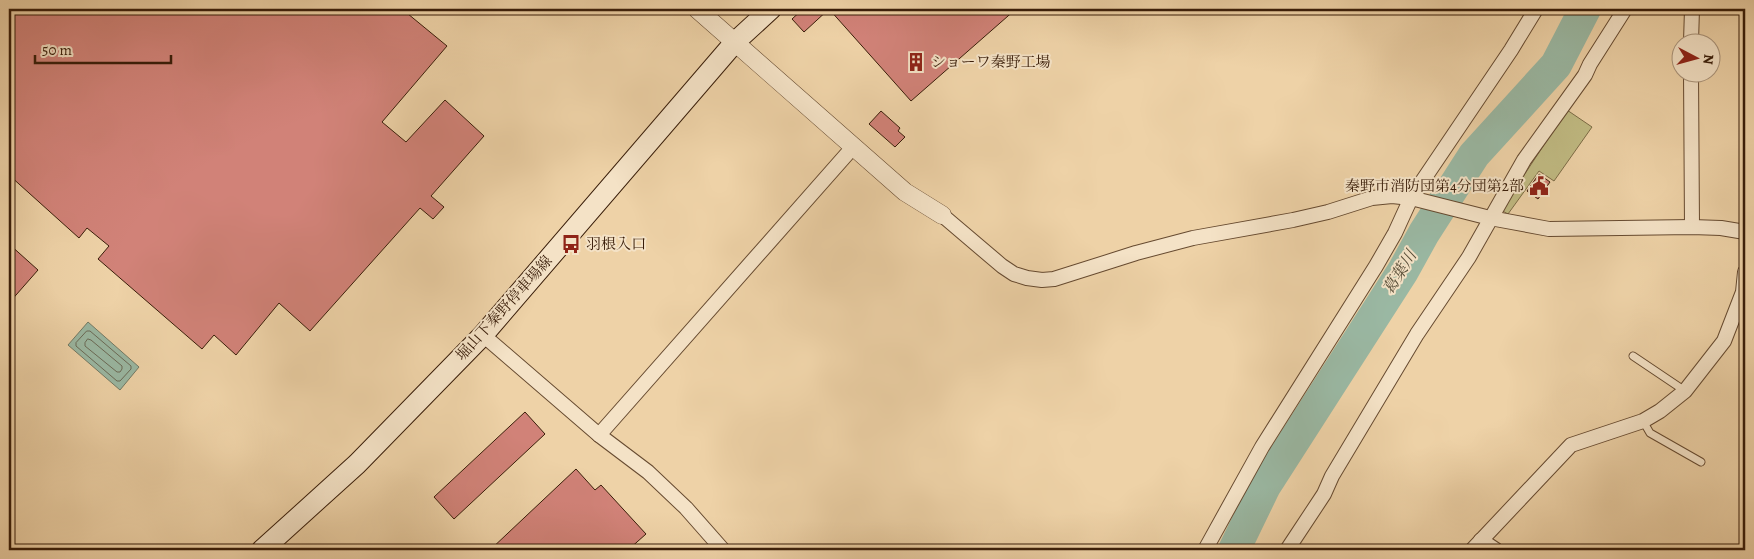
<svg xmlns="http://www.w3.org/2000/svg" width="1754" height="559" viewBox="0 0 1754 559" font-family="Alegreya,'Noto Serif JP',serif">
	<rect width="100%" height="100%" fill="#eed2a7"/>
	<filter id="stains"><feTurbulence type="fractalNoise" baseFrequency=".004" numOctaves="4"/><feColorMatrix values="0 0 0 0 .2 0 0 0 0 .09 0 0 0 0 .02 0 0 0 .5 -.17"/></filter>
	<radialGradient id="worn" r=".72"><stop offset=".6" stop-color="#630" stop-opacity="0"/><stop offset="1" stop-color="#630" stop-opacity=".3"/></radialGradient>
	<!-- green -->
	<polygon fill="#c0ba82" stroke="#7c6c46" points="1567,110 1592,127 1554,181 1539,171 1508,214 1501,210"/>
	<!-- water -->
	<polygon fill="#9ab8a3" stroke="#737a65" points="88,322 139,367 120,390 68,345"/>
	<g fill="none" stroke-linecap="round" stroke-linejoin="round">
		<!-- shore -->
		<g stroke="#6a6a56" stroke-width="1">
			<polygon points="87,331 90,331 131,366 131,369 120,381 117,381 76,346 76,343"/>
			<polygon points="88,339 91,340 122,366 122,369 120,372 117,372 85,346 85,343"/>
		</g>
		<!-- river -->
		<polyline stroke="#9ab8a3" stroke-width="32" points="1234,550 1265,486 1403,271 1424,233 1474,155 1556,65 1585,9"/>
	</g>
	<!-- building -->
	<g fill="#d18278" stroke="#391d09">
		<polygon points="9,9 402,9 447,46 382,122 406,142 445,100 484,136 431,196 444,207 433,219 420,208 310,331 279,303 236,355 214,335 202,349 98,259 109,246 87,228 79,238 9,175"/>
		<polygon points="803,9 1016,9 911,101 829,9 804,32 792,19"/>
		<polygon points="881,111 900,128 898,131 905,137 895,147 869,124"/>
		<polygon points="1539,174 1550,182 1538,199 1527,191"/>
		<polygon points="9,244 38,270 9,303"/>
		<polygon points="525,412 545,434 454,519 434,497"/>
		<polygon points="576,469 595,490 601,485 646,534 628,550 490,550"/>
	</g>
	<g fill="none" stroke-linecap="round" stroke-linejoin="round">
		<!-- service casing -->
		<g stroke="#664a30" stroke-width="9">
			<g id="service">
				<polyline points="1633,356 1685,391"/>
				<polyline points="1643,421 1650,433 1701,462"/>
			</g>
		</g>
		<!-- minor casing -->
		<g stroke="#664a30" stroke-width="16">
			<g id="minor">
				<polyline points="1691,42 1692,9"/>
				<polyline points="1691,72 1692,227"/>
				<polyline points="942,215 1002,266 1014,274 1027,278 1042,280 1054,279 1136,253 1193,238 1293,220 1328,212 1372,198 1392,196 1411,198 1490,218 1549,229 1692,227 1721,228 1745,232"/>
				<polyline points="483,335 599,435 648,472 686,508 723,550"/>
				<polyline points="599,435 854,146"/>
				<polyline points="1481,540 1496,550"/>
				<polyline points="1205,550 1262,447 1376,266 1395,233 1411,198 1511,50 1536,9"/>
				<polyline points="1287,550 1324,494 1332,476 1417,334 1469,257 1524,160 1585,75 1590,64 1625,9"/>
				<polyline points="1472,550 1571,445 1643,421 1660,411 1685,391 1724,341 1743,292 1745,272"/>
			</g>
		</g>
		<!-- tertiary casing -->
		<g stroke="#664a30" stroke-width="19">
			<polyline id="tertiary" points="697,9 905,192 942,215"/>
		</g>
		<!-- secondary casing -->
		<g stroke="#391d09" stroke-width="22">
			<polyline id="secondary" points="262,550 357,464 483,335 735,42 771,9"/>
		</g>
		<!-- service -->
		<use href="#service" stroke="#f4e2c6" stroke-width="7"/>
		<!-- minor -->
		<use href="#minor" stroke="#f4e2c6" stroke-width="14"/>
		<!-- tertiary -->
		<use href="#tertiary" stroke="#f4e2c6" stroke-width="18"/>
		<!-- secondary -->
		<use href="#secondary" stroke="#f4e2c6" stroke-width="20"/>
	</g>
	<!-- icons -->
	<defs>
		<g id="building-bare" transform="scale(1.5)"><path d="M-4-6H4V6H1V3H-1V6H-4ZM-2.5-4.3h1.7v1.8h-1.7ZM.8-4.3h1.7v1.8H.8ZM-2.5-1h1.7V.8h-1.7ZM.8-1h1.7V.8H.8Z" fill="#8f2418" stroke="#f4e2c6" stroke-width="2.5" paint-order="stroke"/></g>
		<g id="civic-bare" transform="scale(1.5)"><path d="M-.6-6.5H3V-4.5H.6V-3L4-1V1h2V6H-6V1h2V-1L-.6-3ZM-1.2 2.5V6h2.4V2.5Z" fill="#8f2418" stroke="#f4e2c6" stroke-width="2.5" paint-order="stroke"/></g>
		<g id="bus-bare" transform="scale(1.5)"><path d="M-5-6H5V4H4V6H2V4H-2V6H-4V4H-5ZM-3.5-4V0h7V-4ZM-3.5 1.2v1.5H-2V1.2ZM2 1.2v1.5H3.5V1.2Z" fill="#8f2418" stroke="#f4e2c6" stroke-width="2.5" paint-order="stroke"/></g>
	</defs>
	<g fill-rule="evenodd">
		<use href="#building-bare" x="916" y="62"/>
		<use href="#civic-bare" x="1539" y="186"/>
		<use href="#bus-bare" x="571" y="244"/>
	</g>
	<g text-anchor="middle" stroke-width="4" stroke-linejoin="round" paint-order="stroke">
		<!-- poi labels -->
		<g font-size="15" fill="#391d09" stroke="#f4e2c6" text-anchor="start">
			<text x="931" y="67">ショーワ秦野工場</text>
			<text x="1524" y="191" text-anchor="end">秦野市消防団第4分団第2部</text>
			<text x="586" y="249">羽根入口</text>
		</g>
		<!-- street labels -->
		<g font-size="15" fill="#391d09" stroke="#f4e2c6">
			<text transform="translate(504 308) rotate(-48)" y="5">堀山下秦野停車場線</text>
		</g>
		<!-- water labels -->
		<g font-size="16" font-style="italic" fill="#564c37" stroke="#f4e2c6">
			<text transform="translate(1399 272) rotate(-58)" y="6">葛葉川</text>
		</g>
	</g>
	<!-- margin -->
	<rect width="1754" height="559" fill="none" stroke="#eed2a7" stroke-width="30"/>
	<rect x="10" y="10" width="1734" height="539" fill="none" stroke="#391d09" stroke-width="2.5"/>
	<rect x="15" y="15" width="1724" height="529" fill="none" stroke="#391d09"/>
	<!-- north arrow -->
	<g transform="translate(1696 58) rotate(96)"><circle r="24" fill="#f4e2c6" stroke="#a9937a"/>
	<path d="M0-4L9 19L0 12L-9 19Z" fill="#8f2418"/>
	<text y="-8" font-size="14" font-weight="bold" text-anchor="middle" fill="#391d09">N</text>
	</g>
	<!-- scale -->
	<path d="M35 55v8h136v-8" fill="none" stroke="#391d09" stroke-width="2.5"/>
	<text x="42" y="55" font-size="15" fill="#391d09" stroke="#f4e2c6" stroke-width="4" paint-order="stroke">50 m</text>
	<rect width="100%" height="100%" filter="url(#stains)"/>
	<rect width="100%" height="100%" fill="url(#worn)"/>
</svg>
